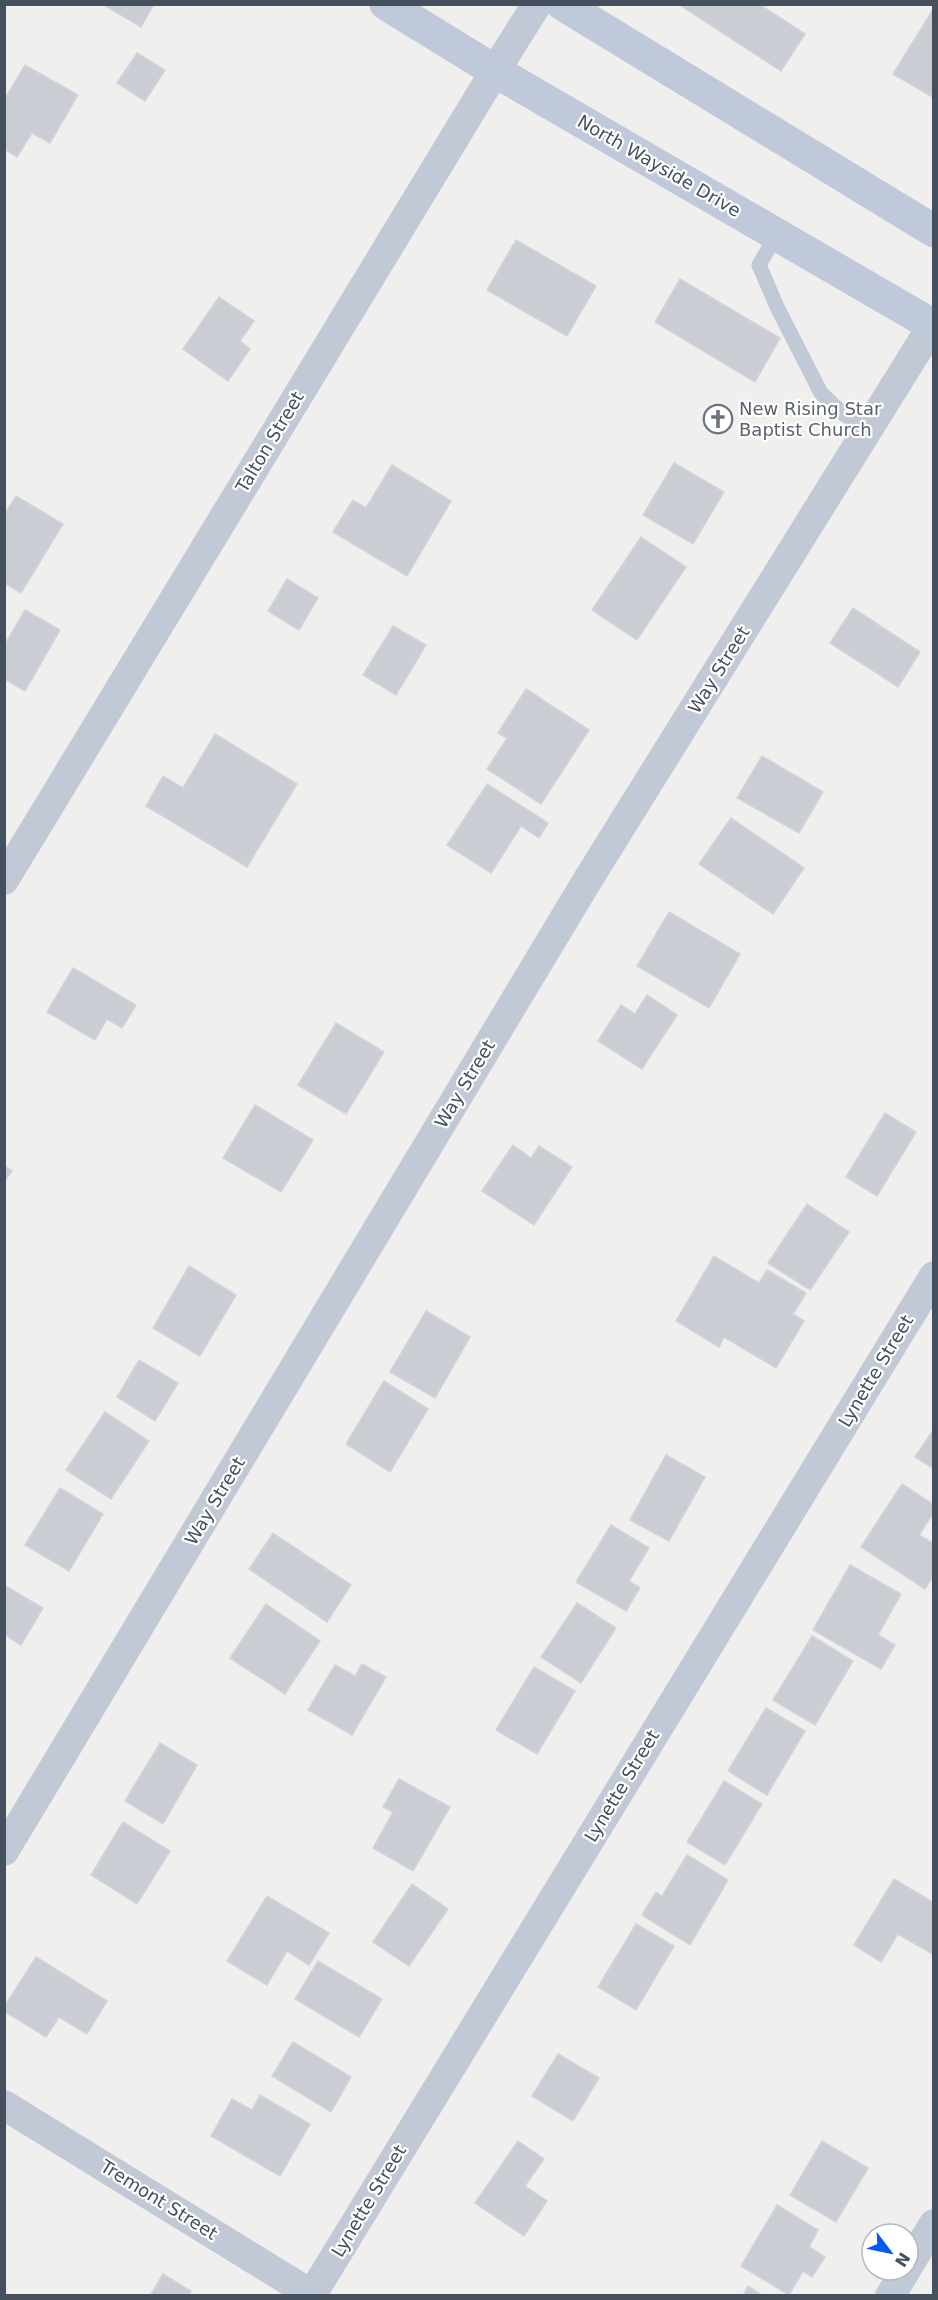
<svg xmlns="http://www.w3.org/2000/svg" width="938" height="2300" viewBox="0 0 938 2300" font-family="'DejaVu Sans',sans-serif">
	<rect width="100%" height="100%" fill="#f1eeee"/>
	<!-- building -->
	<g fill="#cacdd4" stroke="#d2d4db" stroke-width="1.5">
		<polygon points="102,4 154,4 141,27"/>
		<polygon points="678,4 759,4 805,34 781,71"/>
		<polygon points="934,8 934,98 893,74"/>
		<polygon points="137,53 165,70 145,101 117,83"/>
		<polygon points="25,65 78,95 50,143 32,133 17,157 4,149 4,100"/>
		<polygon points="516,240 596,286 567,336 487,290"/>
		<polygon points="680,279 780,338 755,382 655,322"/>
		<polygon points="219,297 254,321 240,341 250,349 228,381 183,349"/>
		<polygon points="674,463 724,492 693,544 643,515"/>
		<polygon points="392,465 451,501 407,576 333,532 353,500 366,508"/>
		<polygon points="16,496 63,524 21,593 4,583 4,515"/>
		<polygon points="641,537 686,567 637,640 592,610"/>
		<polygon points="287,579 318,598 299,630 268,611"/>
		<polygon points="853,608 920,652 898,687 830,643"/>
		<polygon points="25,610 60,630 25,691 4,679 4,646"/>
		<polygon points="393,626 426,645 396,695 363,675"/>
		<polygon points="526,689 589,730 541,804 487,769 507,738 498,733"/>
		<polygon points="215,734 297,784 247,867 146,806 163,776 183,788"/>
		<polygon points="762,756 823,792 799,833 737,798"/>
		<polygon points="487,784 548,823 539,838 521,826 491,873 447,845"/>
		<polygon points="731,818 804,868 773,914 699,864"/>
		<polygon points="669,912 740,954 709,1008 637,966"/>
		<polygon points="73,968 136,1005 122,1028 107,1019 95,1040 47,1012"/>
		<polygon points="647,995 677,1015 642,1069 598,1041 621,1005 635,1014"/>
		<polygon points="336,1023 384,1052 346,1114 298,1085"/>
		<polygon points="255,1105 313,1140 281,1192 223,1158"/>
		<polygon points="885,1113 916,1132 877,1196 846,1177"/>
		<polygon points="513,1145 531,1158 539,1146 572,1167 534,1225 482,1191"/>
		<polygon points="4,1166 12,1171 4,1182"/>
		<polygon points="807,1204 849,1232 810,1290 768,1263"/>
		<polygon points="714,1256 759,1283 767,1270 806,1293 793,1314 804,1321 776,1368 724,1337 719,1347 676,1321"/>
		<polygon points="189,1266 236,1295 200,1356 153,1328"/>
		<polygon points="426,1311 470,1337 435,1398 390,1372"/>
		<polygon points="139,1360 178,1383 155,1421 117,1397"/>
		<polygon points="384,1381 428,1409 390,1472 346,1444"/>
		<polygon points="105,1412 149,1441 111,1499 66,1470"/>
		<polygon points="934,1429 934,1469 915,1457"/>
		<polygon points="666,1455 705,1477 669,1541 630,1520"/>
		<polygon points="902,1484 934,1505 934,1512 919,1535 934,1544 934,1575 925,1589 861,1547"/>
		<polygon points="60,1488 103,1514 69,1571 25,1545"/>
		<polygon points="611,1525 649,1548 629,1581 640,1588 626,1611 576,1582"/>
		<polygon points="273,1533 351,1585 327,1622 249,1569"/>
		<polygon points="850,1565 901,1594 878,1635 895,1645 881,1669 813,1630"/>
		<polygon points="4,1585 43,1608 21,1645 4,1634"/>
		<polygon points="577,1603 616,1628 581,1683 541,1657"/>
		<polygon points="266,1604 320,1641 285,1694 230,1658"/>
		<polygon points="812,1636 853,1661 815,1725 773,1700"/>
		<polygon points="362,1664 386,1677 352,1735 308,1710 335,1665 355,1676"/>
		<polygon points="534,1667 575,1691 537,1754 496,1730"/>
		<polygon points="766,1708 805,1731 767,1795 728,1771"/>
		<polygon points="160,1743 197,1765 163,1824 125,1801"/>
		<polygon points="399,1779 450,1807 413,1871 373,1848 393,1812 383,1807"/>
		<polygon points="724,1781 762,1804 725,1865 687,1842"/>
		<polygon points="123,1822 170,1851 137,1904 91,1875"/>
		<polygon points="687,1855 728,1880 690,1945 642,1915 656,1892 662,1896"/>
		<polygon points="894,1879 934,1903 934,1955 898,1934 881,1962 854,1945"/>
		<polygon points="412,1884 448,1909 409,1966 373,1942"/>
		<polygon points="267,1896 329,1933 309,1965 287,1951 267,1985 227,1961"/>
		<polygon points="636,1924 674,1946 636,2010 598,1987"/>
		<polygon points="36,1957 107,2001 87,2034 59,2017 46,2037 4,2011 4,2007"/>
		<polygon points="318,1961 382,1999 359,2037 295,1999"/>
		<polygon points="293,2042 351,2077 331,2112 272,2076"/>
		<polygon points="558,2054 599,2078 573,2121 532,2096"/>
		<polygon points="260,2095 310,2124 280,2176 211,2136 232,2099 252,2110"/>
		<polygon points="518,2141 544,2159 525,2186 547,2201 524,2236 475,2203"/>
		<polygon points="822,2141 868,2168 836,2222 790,2195"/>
		<polygon points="777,2205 818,2230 809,2247 825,2257 812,2277 803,2271 789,2295 741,2266"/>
		<polygon points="163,2274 191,2291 189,2296 150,2296"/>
		<polygon points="748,2286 763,2296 743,2296"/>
	</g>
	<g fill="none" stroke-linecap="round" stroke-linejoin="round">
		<!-- lane -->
		<polyline stroke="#c0c9d5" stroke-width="15" points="777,234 759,265 777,307 821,393 841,412 867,430"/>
		<!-- street -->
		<g stroke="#c0c9d5" stroke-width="30">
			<polyline points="4,880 495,71 537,4"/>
			<polyline points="4,1851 587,881 934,323"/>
			<polyline points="4,2105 314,2296"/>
			<polyline points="908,2266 934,2224"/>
			<polyline points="311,2296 934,1276"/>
			<polyline points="890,2296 906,2270"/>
		</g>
		<!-- secondary -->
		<g stroke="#bfc9da" stroke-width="33">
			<polyline points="386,4 495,71 934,326"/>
			<polyline points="562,4 934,231"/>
		</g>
	</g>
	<!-- icons -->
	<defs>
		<g id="church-ring" transform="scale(1.5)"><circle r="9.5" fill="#fff" stroke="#6b7280" stroke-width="1.5"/><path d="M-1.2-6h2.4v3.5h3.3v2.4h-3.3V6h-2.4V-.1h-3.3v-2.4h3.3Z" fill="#6b7280"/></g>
	</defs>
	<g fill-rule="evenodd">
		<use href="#church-ring" x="718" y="419"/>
	</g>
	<g text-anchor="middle" stroke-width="4.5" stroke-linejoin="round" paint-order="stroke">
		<!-- street labels -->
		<g font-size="18" fill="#45505e" stroke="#fff">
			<text transform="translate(659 166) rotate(30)" y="6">North Wayside Drive</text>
			<text transform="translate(270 442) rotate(-59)" y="6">Talton Street</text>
			<text transform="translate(719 670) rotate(-58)" y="6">Way Street</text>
			<text transform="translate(465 1084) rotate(-59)" y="6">Way Street</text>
			<text transform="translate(876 1371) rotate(-59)" y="6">Lynette Street</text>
			<text transform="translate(215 1501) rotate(-59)" y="6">Way Street</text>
			<text transform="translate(622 1786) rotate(-59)" y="6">Lynette Street</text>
			<text transform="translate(159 2200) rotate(32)" y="6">Tremont Street</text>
			<text transform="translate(369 2201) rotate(-59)" y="6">Lynette Street</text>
		</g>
		<!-- worship labels -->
		<g font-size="18" fill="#5b616d" stroke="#fff" text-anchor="start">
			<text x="739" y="415">New Rising Star<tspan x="739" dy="21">Baptist Church</tspan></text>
		</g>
	</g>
	<!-- border -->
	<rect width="938" height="2300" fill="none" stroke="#45505e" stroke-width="12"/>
	<!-- north arrow -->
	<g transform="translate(890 2252) rotate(122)"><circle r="28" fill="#ffffff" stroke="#b5b9bf" stroke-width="1.5"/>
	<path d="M0-4.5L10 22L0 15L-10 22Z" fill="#0659f4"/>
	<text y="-9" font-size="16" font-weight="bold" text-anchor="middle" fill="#45505e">N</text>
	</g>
</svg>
